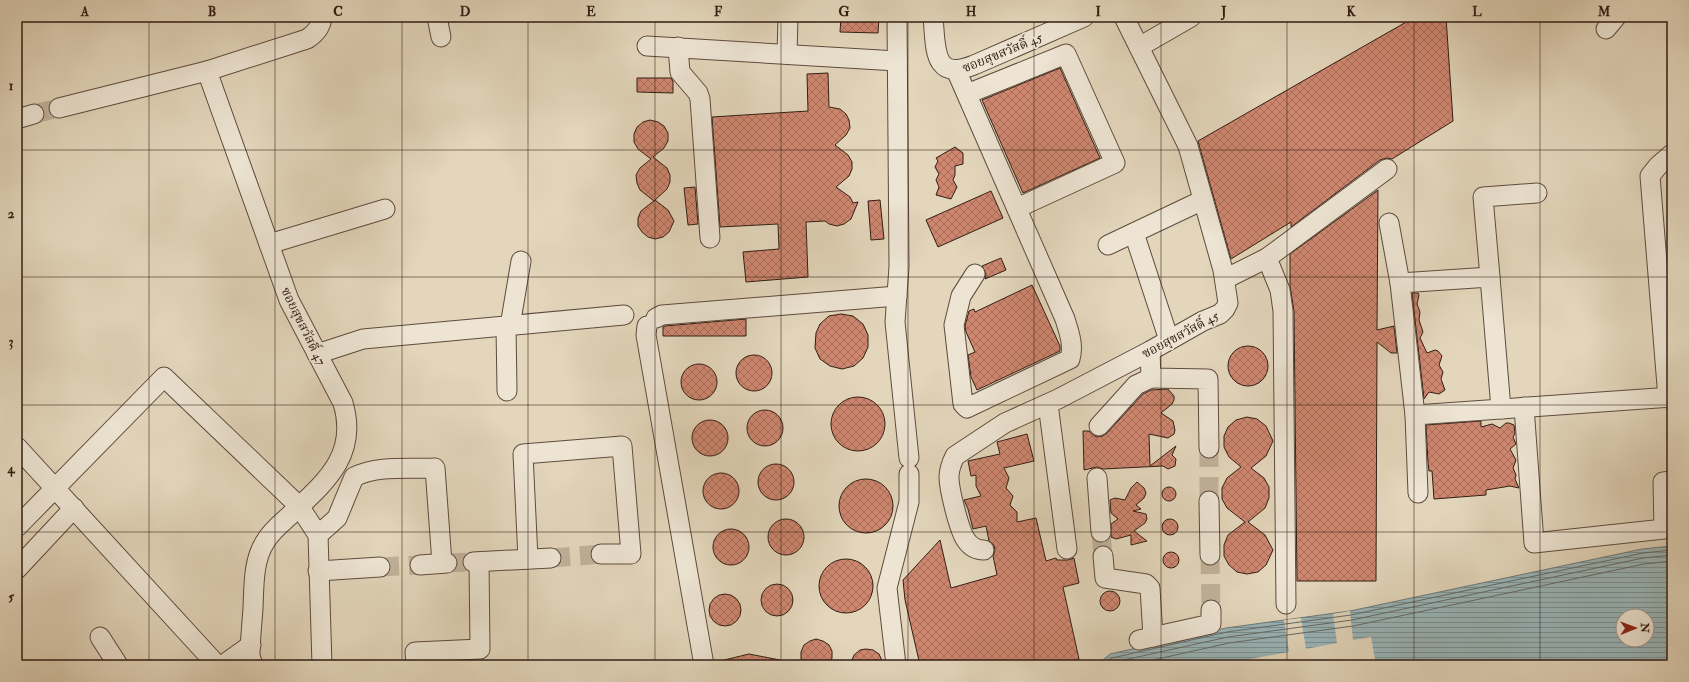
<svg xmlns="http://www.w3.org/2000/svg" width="1689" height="682" viewBox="0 0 1689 682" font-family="'IM FELL Double Pica','Noto Serif Thai',serif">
	<defs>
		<pattern id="water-rules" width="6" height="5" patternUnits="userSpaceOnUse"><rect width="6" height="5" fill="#99b6ba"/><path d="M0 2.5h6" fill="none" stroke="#7d9396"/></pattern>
		<pattern id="building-cross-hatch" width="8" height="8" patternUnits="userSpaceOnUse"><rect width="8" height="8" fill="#cf8770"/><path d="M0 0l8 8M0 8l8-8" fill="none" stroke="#a96e5b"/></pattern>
	</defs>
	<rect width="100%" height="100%" fill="#e3d6bb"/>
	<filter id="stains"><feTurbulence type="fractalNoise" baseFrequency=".005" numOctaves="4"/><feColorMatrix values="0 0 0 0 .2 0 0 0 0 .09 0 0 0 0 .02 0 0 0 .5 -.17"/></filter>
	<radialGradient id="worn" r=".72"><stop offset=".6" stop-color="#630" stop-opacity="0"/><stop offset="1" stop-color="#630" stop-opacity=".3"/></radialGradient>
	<!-- water -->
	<path fill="url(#water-rules)" stroke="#707978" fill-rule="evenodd" d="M1672,546V665H1097L1110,654L1226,628L1350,611L1642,549ZM1623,616H1647V640H1623Z"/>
	<!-- pier -->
	<polygon fill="#e3d6bb" points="1350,611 1353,640 1371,637 1376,665 1234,665 1234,662 1289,652 1284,620 1301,618 1306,649 1337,643 1333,614"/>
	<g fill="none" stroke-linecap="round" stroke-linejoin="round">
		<!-- shore -->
		<g stroke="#666a67" stroke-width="1">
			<polyline points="1103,665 1112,658 1227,632 1351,615 1643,553 1672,550"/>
			<polyline points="1111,665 1115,662 1228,637 1352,620 1643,558 1672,555"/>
			<polyline points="1131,665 1229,643 1353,626 1644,564 1672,561"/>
		</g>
	</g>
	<!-- building -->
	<g fill="url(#building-cross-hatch)" stroke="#321d14">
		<polygon points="841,17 879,17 878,33 840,32"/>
		<polygon points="1415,17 1446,17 1453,121 1392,159 1386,158 1380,160 1291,227 1291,222 1231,259 1198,141"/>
		<polygon points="1060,68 1100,158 1023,193 982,100"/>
		<polygon points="828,73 829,107 840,109 846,114 849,120 850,128 846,135 835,145 848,155 852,162 852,169 849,176 836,187 850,197 853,203 858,202 851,219 844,224 837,226 829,224 825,221 806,222 808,277 746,282 743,252 779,249 778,224 720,227 712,117 808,111 807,74"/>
		<polygon points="637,78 671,78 673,81 673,93 637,92"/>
		<polygon points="650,120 658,122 664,126 668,133 668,141 664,148 653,157 667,168 670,175 670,182 667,189 654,201 640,190 637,183 636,175 640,168 651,159 638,149 634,142 634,134 637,127 643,122"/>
		<polygon points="955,147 963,153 963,164 955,166 955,175 953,180 957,187 951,199 936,195 939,187 936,180 939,174 935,167 938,161 936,158"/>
		<polygon points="695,187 698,224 688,225 684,188"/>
		<polygon points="1378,190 1377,330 1394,326 1397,353 1391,353 1377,342 1376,581 1297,581 1294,311 1290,286 1290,254"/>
		<polygon points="991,191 1003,218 938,247 926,220"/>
		<polygon points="655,200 668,210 674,221 669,232 663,237 655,239 648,237 642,232 638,226 638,218 641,211"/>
		<polygon points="880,200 884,239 871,240 868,201"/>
		<polygon points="1001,258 1006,270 985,279 986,274 982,266"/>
		<polygon points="1032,285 1060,346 1060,351 977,390 971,377 968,355 975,352 966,332 965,326 969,311 974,309 975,312"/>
		<polygon points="1412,293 1418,293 1419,295 1417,304 1420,312 1419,320 1423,332 1420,338 1427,353 1435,350 1438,351 1442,356 1439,365 1443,372 1441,379 1445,390 1439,394 1429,392 1424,399"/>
		<polygon points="841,314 853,316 863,324 868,335 868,347 863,358 854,366 842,369 830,366 820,359 815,348 816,333 820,324 829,316"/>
		<polygon points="746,319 746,336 663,336 663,327 665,326"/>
		<circle cx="1248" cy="366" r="20"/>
		<circle cx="754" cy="373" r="18"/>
		<circle cx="699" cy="382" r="18"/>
		<polygon points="1168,389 1174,396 1174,400 1172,404 1161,413 1173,421 1175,430 1174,434 1168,438 1149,434 1150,466 1176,446 1172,455 1176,459 1175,466 1168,469 1163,466 1103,469 1097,467 1084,470 1083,431 1089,431 1096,437 1103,436 1107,433 1143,394 1151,390"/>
		<circle cx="858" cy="424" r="27"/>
		<circle cx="765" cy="428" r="18"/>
		<polygon points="1247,417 1257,419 1266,426 1273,441 1266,456 1251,468 1264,478 1269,487 1269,498 1265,508 1248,522 1265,535 1273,550 1266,565 1258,572 1247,574 1237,572 1229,565 1224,556 1224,545 1228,535 1245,522 1227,508 1222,499 1222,488 1227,478 1241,467 1229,457 1224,447 1224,436 1228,427 1236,420"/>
		<circle cx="710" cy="438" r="18"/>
		<polygon points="1481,421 1481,427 1492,424 1500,428 1506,423 1509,423 1514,425 1515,434 1513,437 1516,444 1510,449 1516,460 1513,468 1516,475 1515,479 1519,488 1510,486 1486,490 1486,495 1434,499 1432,471 1429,471 1428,462 1426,425"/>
		<polygon points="1027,434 1034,461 1004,468 1009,478 1006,488 1013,496 1010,505 1017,512 1017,522 1036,518 1046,561 1056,558 1057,560 1068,560 1074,558 1079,583 1063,587 1079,659 1070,661 1071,665 920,665 905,600 903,580 940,540 951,588 997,575 993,556 995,551 994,545 989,541 986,526 973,529 968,509 964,500 981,496 976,486 976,475 971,476 968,461 1000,454 997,442"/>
		<circle cx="776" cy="482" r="18"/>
		<circle cx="721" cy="491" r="18"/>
		<circle cx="866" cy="506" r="27"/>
		<polygon points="1137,482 1144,488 1146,493 1144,498 1136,505 1141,509 1133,511 1146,514 1147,519 1145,523 1134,531 1147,541 1131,545 1131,535 1116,539 1111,537 1111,524 1118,519 1111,513 1110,500 1115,498 1125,500 1131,488"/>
		<circle cx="1169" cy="494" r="7"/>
		<circle cx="786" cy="537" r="18"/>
		<circle cx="1170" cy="527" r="8"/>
		<circle cx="731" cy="547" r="18"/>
		<circle cx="1171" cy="560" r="8"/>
		<circle cx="846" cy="586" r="27"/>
		<circle cx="777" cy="600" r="16"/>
		<circle cx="1110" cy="601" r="10"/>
		<circle cx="725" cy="610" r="16"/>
		<polygon points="816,639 823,641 829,645 832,651 832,658 829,665 804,665 801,659 801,652 804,645 810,641"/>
		<polygon points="866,649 873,650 879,654 884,665 850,665 854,655 860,650"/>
		<polygon points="749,654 780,660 780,665 720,665 720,661"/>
	</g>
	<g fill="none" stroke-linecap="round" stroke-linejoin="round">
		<!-- minor-tunnel -->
		<g stroke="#c0b19a" stroke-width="19" stroke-dasharray="19 10" stroke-linecap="butt">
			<polyline points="34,114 59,108"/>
			<polyline points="1209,448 1209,501"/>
			<polyline points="1101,532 1103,556"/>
			<polyline points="1210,555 1211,610"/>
			<polyline points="551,558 601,554"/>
			<polyline points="447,563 473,562"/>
			<polyline points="380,567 420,565"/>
		</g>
		<!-- minor casing -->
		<g stroke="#5e4b3e" stroke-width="21">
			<g id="minor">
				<polyline points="437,17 441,37"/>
				<polyline points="897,17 899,267 895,322 909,458"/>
				<path d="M933,17C936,47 932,82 974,65L1084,17"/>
				<polyline points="1606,29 1616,17"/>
				<polyline points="647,46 897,61"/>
				<polyline points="678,47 680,72 698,93 700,99 710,238"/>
				<polyline points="1139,47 1191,17"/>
				<polyline points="787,54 788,17"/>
				<path d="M956,70L1065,319C1069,332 1074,345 1070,359L967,408L963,404L954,325L961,296L975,274"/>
				<polyline points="967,94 1066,54 1115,163 1017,208"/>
				<polyline points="59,108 207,71"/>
				<polyline points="17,119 34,114"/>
				<polyline points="1389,223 1400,283"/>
				<polyline points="1134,233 1169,340"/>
				<polyline points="269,244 385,209"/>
				<polyline points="1108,245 1203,200"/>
				<polyline points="1267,258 1280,290 1283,311 1286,604"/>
				<polyline points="1490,277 1483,197 1537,193"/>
				<polyline points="1225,279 1267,258 1387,169"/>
				<polyline points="656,318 662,315 897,296"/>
				<polyline points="506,326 507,391"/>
				<polyline points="510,326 521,261"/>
				<polyline points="647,326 646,335 704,665"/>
				<polyline points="1150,351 1151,378 1208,379 1209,448"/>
				<polyline points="317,354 363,339 624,315"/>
				<polyline points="1668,398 1650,176 1658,166 1672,154"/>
				<polyline points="1048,404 1067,549"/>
				<polyline points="1524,407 1534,543 1664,529 1663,482 1672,481"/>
				<polyline points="1415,415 1400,283 1490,277 1501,409"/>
				<polyline points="1099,426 1136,385 1151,378"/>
				<polyline points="17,447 217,665"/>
				<polyline points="1097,478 1101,532"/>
				<polyline points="1418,493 1415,415 1672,397"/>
				<polyline points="1209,501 1210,555"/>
				<polyline points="17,527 164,377 299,506 318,535 322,665"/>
				<path d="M318,535L337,518L354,477C377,465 409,469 435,468L442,563"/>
				<path d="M984,550C976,550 970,546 966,540C959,530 949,489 949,477C949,469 952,462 955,456L1005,423L1058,399L1150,351L1203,321L1220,314L1225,309L1228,303L1223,270L1188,146L1124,17"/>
				<polyline points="1103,556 1105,578 1146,584 1150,588 1153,637"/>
				<polyline points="528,559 523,454 622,446 631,554 601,554"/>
				<polyline points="473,562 551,558"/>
				<polyline points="420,565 447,563"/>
				<polyline points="17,569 74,508"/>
				<polyline points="318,571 380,567"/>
				<polyline points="100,637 118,665"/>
				<polyline points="1139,640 1211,624 1211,610"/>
				<polyline points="223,665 251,645"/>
				<path d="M253,665L250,656C250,640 252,624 253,608C254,586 253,561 265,542C270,533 279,525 287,518C323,484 359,457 343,403L289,300L207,71L307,39C315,34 321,27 322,17"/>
				<polyline points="416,665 415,652 480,649 479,562"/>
				<polyline points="896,665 887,588 909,502 909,474"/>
			</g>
		</g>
		<!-- minor -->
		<use href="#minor" stroke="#ede4d3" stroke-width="19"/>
	</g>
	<!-- grid -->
	<path fill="none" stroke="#321d14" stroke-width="1" stroke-opacity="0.55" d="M149,17V665M275,17V665M402,17V665M528,17V665M655,17V665M781,17V665M908,17V665M1034,17V665M1161,17V665M1287,17V665M1414,17V665M1540,17V665M17,150H1672M17,277H1672M17,405H1672M17,532H1672"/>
	<g text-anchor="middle" stroke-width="3.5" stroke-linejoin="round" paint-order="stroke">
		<!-- street labels -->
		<g font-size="13" fill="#321d14" stroke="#ede4d3">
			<text transform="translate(1002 52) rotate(-22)" y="5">ซอยสุขสวัสดิ์ 45</text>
			<text transform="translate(304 326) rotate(64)" y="5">ซอยสุขสวัสดิ์ 47</text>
			<text transform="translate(1180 334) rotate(-28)" y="5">ซอยสุขสวัสดิ์ 45</text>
		</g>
	</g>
	<!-- margin -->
	<rect width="1689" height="682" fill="none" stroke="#e3d6bb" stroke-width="44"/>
	<!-- north arrow -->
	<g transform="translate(1635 628) rotate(89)"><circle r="19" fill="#ede4d3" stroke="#a29487"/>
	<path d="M0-3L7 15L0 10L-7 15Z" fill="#8f2418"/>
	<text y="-6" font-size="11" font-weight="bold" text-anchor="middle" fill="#321d14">N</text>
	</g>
	<rect x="22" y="22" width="1645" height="638" fill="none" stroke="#321d14" stroke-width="1.5"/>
	<g font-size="13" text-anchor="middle" font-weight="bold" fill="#321d14">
		<text x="85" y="16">A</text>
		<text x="212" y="16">B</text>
		<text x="338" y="16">C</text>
		<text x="465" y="16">D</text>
		<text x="591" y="16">E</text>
		<text x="718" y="16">F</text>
		<text x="844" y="16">G</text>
		<text x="971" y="16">H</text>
		<text x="1098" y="16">I</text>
		<text x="1224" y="16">J</text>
		<text x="1351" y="16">K</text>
		<text x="1477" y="16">L</text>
		<text x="1604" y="16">M</text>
		<text x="11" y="90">1</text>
		<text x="11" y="218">2</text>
		<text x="11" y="346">3</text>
		<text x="11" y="473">4</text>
		<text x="11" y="601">5</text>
	</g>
	<rect width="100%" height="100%" filter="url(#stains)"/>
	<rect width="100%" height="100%" fill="url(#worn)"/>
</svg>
